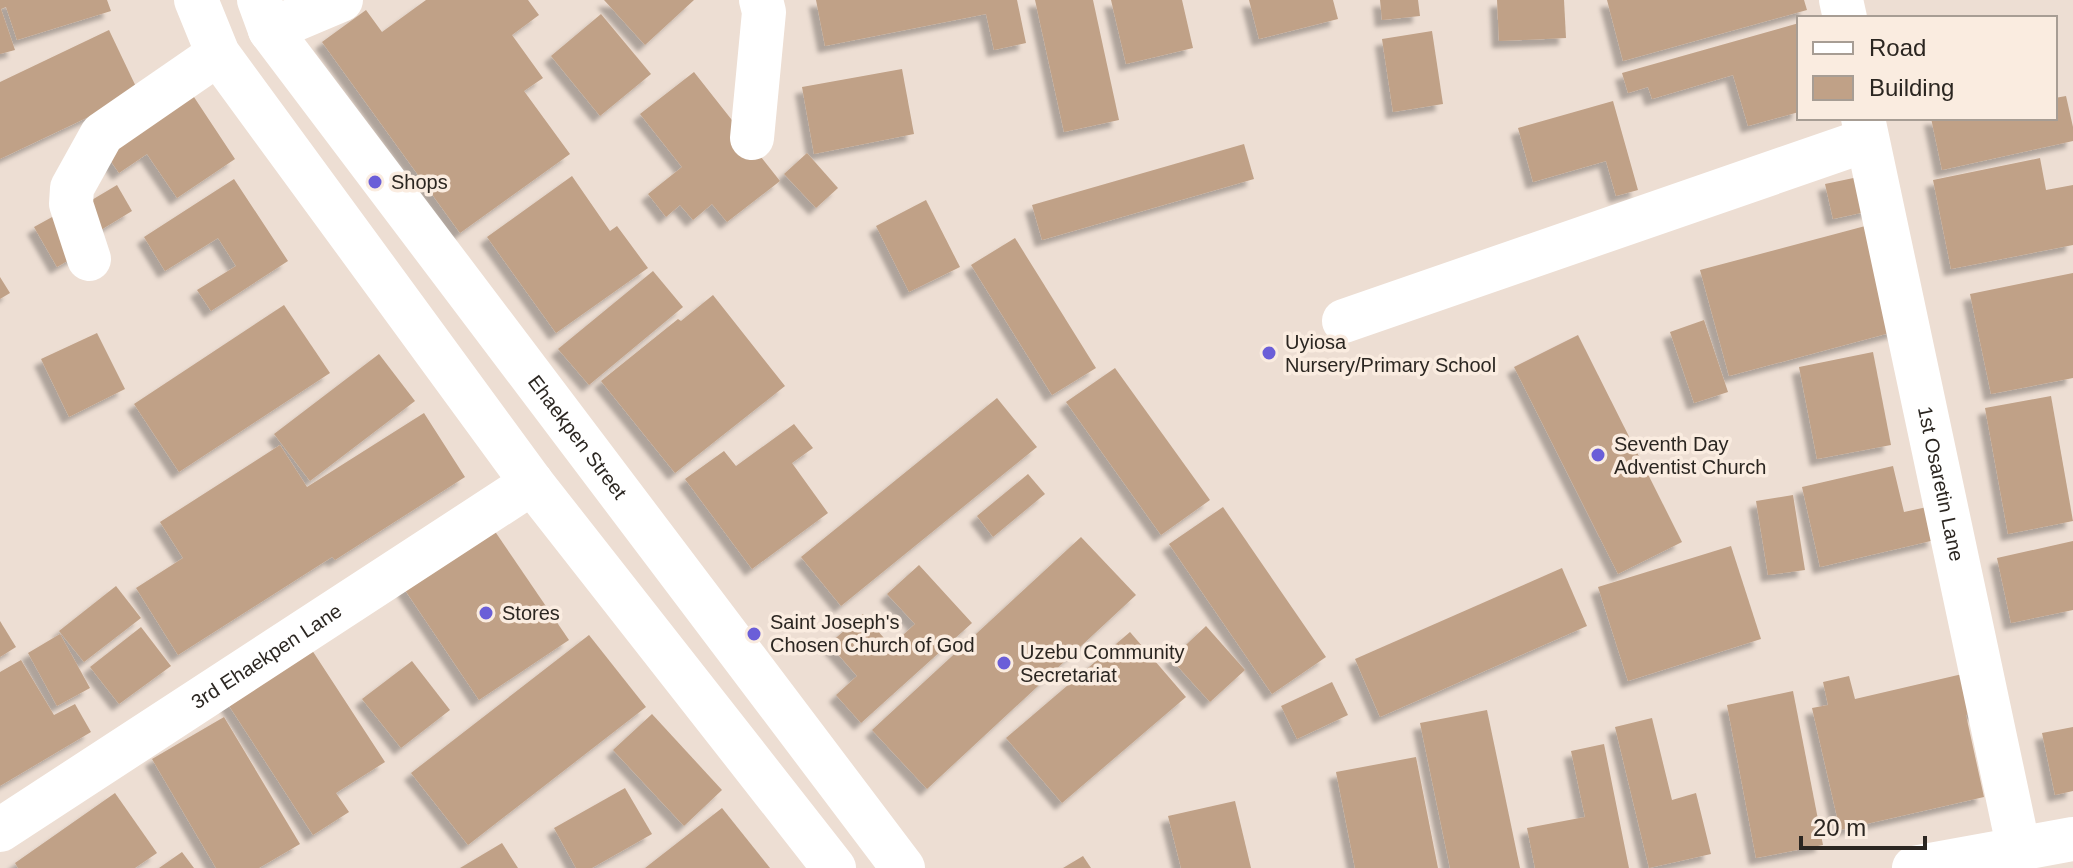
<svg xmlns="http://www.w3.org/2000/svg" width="2073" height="868" viewBox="0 0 2073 868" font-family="Helvetica,sans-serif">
	<defs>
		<filter id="shadow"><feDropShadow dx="-7" dy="7" stdDeviation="2" flood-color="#0004"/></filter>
	</defs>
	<rect width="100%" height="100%" fill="#edded3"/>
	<!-- building -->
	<g fill="#c0a187" filter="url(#shadow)">
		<polygon points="0,0 107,0 111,11 17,40 6,7 1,9 15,50 0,54"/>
		<polygon points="426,0 528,0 539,15 512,35 543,78 524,91 570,154 460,233 322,42 366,10 382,32"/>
		<polygon points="604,0 694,0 645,45"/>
		<polygon points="816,0 1017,0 1026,43 994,50 986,14 825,46"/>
		<polygon points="1035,0 1093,0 1119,120 1064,132"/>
		<polygon points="1111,0 1182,0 1193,48 1126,64"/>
		<polygon points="1249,0 1333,0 1338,19 1259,39"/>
		<polygon points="1380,0 1418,0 1420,16 1382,20"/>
		<polygon points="1497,0 1564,0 1566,38 1499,41"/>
		<polygon points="1607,0 1804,0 1807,10 1623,61"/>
		<polygon points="601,14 651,74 600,116 551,56"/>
		<polygon points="1799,23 1799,112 1748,126 1733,75 1652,99 1648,87 1628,93 1622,73"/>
		<polygon points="109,30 139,93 0,159 0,82"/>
		<polygon points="1432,31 1443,104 1393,112 1382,39"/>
		<polygon points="902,69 914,134 814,154 802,87"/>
		<polygon points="694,72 780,181 727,222 712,204 693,220 680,205 666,217 648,194 682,167 640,114"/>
		<polygon points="188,88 235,159 177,198 147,154 119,173 101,147"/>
		<polygon points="2066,96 2073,127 2073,141 1942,170 1931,118 2055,118 2055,98"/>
		<polygon points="1613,101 1638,190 1616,196 1606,161 1533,182 1518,128"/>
		<polygon points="1244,144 1254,179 1042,240 1032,205"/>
		<polygon points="807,153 838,188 816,208 784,174"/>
		<polygon points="2040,158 2046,190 2073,185 2073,245 1951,269 1933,180"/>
		<polygon points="572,176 610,231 617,226 648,268 556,333 487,237"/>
		<polygon points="1863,176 1870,211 1833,219 1825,184"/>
		<polygon points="234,179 288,261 211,311 197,290 236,266 218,238 165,271 144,237"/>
		<polygon points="117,185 132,211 91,236 75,210"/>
		<polygon points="926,200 960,267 909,292 876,226"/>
		<polygon points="63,211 85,251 57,267 34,227"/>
		<polygon points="1869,225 1897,331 1729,376 1700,270"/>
		<polygon points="1015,238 1096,368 1052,395 971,265"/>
		<polygon points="653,271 683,307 589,385 558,349"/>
		<polygon points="2073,273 2073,378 1991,394 1970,294"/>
		<polygon points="0,277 10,293 0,299"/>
		<polygon points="713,295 785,386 675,473 601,381 678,319 681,321"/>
		<polygon points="284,305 330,373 179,472 134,404"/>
		<polygon points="1704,320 1728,392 1694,403 1670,332"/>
		<polygon points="97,333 125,389 69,417 41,359"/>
		<polygon points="1578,335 1682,542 1618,574 1514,367"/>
		<polygon points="1873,352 1891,445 1817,459 1799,367"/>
		<polygon points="379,354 415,401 310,481 274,434"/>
		<polygon points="1115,368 1210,500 1161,535 1066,402"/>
		<polygon points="2051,396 2073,521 2008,534 1985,408"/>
		<polygon points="997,398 1037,447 841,606 801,557"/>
		<polygon points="424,413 465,477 335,560 332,557 178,655 136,588 183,558 160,522 280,445 307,487"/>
		<polygon points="794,424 813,448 792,463 828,513 752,569 685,479 724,451 736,466"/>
		<polygon points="1893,466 1904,512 1927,507 1935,540 1820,567 1802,487"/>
		<polygon points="1028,474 1045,494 993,537 977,516"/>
		<polygon points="1793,495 1805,570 1768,575 1756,501"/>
		<polygon points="1223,507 1326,657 1272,694 1169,544"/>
		<polygon points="492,527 569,640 479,700 403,587"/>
		<polygon points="1081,537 1136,595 927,789 872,730"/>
		<polygon points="2073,541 2073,610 2011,623 1997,558"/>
		<polygon points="1731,546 1761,639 1628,681 1598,587"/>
		<polygon points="919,565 972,623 861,723 836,695 857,676 829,644 863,614 891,646 915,624 887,594"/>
		<polygon points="1562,568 1587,626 1380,717 1355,659"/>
		<polygon points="116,586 141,618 84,662 59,631"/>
		<polygon points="0,621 16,647 0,657"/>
		<polygon points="1206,626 1245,670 1210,702 1171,659"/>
		<polygon points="141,627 171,666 119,704 90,667"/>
		<polygon points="1130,632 1186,697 1062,803 1006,738"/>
		<polygon points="60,634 90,688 57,706 28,653"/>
		<polygon points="589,635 646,707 468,845 411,773"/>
		<polygon points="308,644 385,762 336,793 349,812 313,835 224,698"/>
		<polygon points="21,660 54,715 75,704 91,732 0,786 0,672"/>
		<polygon points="412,661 450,710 401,748 362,699"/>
		<polygon points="1971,672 1980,712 1966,715 1984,797 1840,830 1812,708 1828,705 1823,682 1849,676 1855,699"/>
		<polygon points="1332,682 1348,715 1297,739 1281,706"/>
		<polygon points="1793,691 1823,845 1756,858 1727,705"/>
		<polygon points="1487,710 1520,868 1450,868 1420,723"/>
		<polygon points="652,714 722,790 684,826 613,750"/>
		<polygon points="224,717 300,844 259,868 216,868 152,759"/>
		<polygon points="1652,718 1672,800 1696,793 1711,854 1649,868 1615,727"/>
		<polygon points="2073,727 2073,791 2055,795 2042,733"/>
		<polygon points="1604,744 1629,868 1535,868 1527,828 1585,817 1571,751"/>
		<polygon points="1416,757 1438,868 1355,868 1336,772"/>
		<polygon points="625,788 652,834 592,868 576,868 554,828"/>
		<polygon points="115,793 157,853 135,868 18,868 15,863"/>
		<polygon points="1235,801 1251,868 1181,868 1168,816"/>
		<polygon points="722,808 770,868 645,868"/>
		<polygon points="502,843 518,868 460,868"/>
		<polygon points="182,852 194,868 159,868"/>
		<polygon points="1083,856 1091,868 1063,868"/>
	</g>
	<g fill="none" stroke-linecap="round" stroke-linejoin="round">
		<!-- minor -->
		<g stroke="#fff" stroke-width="44">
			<polyline points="196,0 218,54 532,483 834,868"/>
			<path id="s1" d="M259,0L270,30L903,868"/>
			<polyline points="1841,0 1845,18"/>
			<polyline points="270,30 341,0"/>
			<path id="s2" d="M1863,118L2019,850"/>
			<polyline points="752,138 764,12 761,0"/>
			<polyline points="89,259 71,204 72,188 102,134 218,54"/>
			<polyline points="1344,321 1867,140"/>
			<path id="s3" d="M0,830L532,483"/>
			<polyline points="1914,868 2073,839"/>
		</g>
	</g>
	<!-- markers -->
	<g fill="#6b5ed8" stroke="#faece0" stroke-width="3">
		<circle cx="375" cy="182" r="8"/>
		<circle cx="1269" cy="353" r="8"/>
		<circle cx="1598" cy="455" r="8"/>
		<circle cx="486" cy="613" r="8"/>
		<circle cx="754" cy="634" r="8"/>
		<circle cx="1004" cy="663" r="8"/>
	</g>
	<g text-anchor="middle" stroke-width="7" stroke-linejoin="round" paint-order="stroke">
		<!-- poi labels -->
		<g font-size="20" fill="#2b2621" stroke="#faece0" text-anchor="start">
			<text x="391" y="189">Shops</text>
			<text x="1285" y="349">Uyiosa<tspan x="1285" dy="23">Nursery/Primary School</tspan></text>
			<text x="1614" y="451">Seventh Day<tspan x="1614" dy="23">Adventist Church</tspan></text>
			<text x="502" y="620">Stores</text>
			<text x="770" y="629">Saint Joseph's<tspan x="770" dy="23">Chosen Church of God</tspan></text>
			<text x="1020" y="659">Uzebu Community<tspan x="1020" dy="23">Secretariat</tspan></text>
		</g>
		<!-- street labels -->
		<g font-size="20" fill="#2b2621" stroke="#faece0">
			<text dy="7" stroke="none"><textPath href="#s1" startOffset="542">Ehaekpen Street</textPath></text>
			<text dy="7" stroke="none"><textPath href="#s2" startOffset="374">1st Osaretin Lane</textPath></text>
			<text dy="7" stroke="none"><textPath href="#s3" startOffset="318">3rd Ehaekpen Lane</textPath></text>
		</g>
	</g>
	<!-- legend -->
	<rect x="1797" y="16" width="260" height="104" fill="#faece0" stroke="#a79d94" stroke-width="2"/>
	<rect x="1813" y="42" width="40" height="12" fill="#ffffff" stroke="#a79d94" stroke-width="2"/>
	<text x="1869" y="56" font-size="24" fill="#2b2621">Road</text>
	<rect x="1813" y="76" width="40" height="24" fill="#c0a187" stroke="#a79d94" stroke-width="2"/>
	<text x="1869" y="96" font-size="24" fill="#2b2621">Building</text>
	<!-- scale -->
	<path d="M1801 836v12h124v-12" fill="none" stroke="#2b2621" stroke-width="4"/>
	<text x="1813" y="836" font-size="24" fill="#2b2621" stroke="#faece0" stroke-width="6" paint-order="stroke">20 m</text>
</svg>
